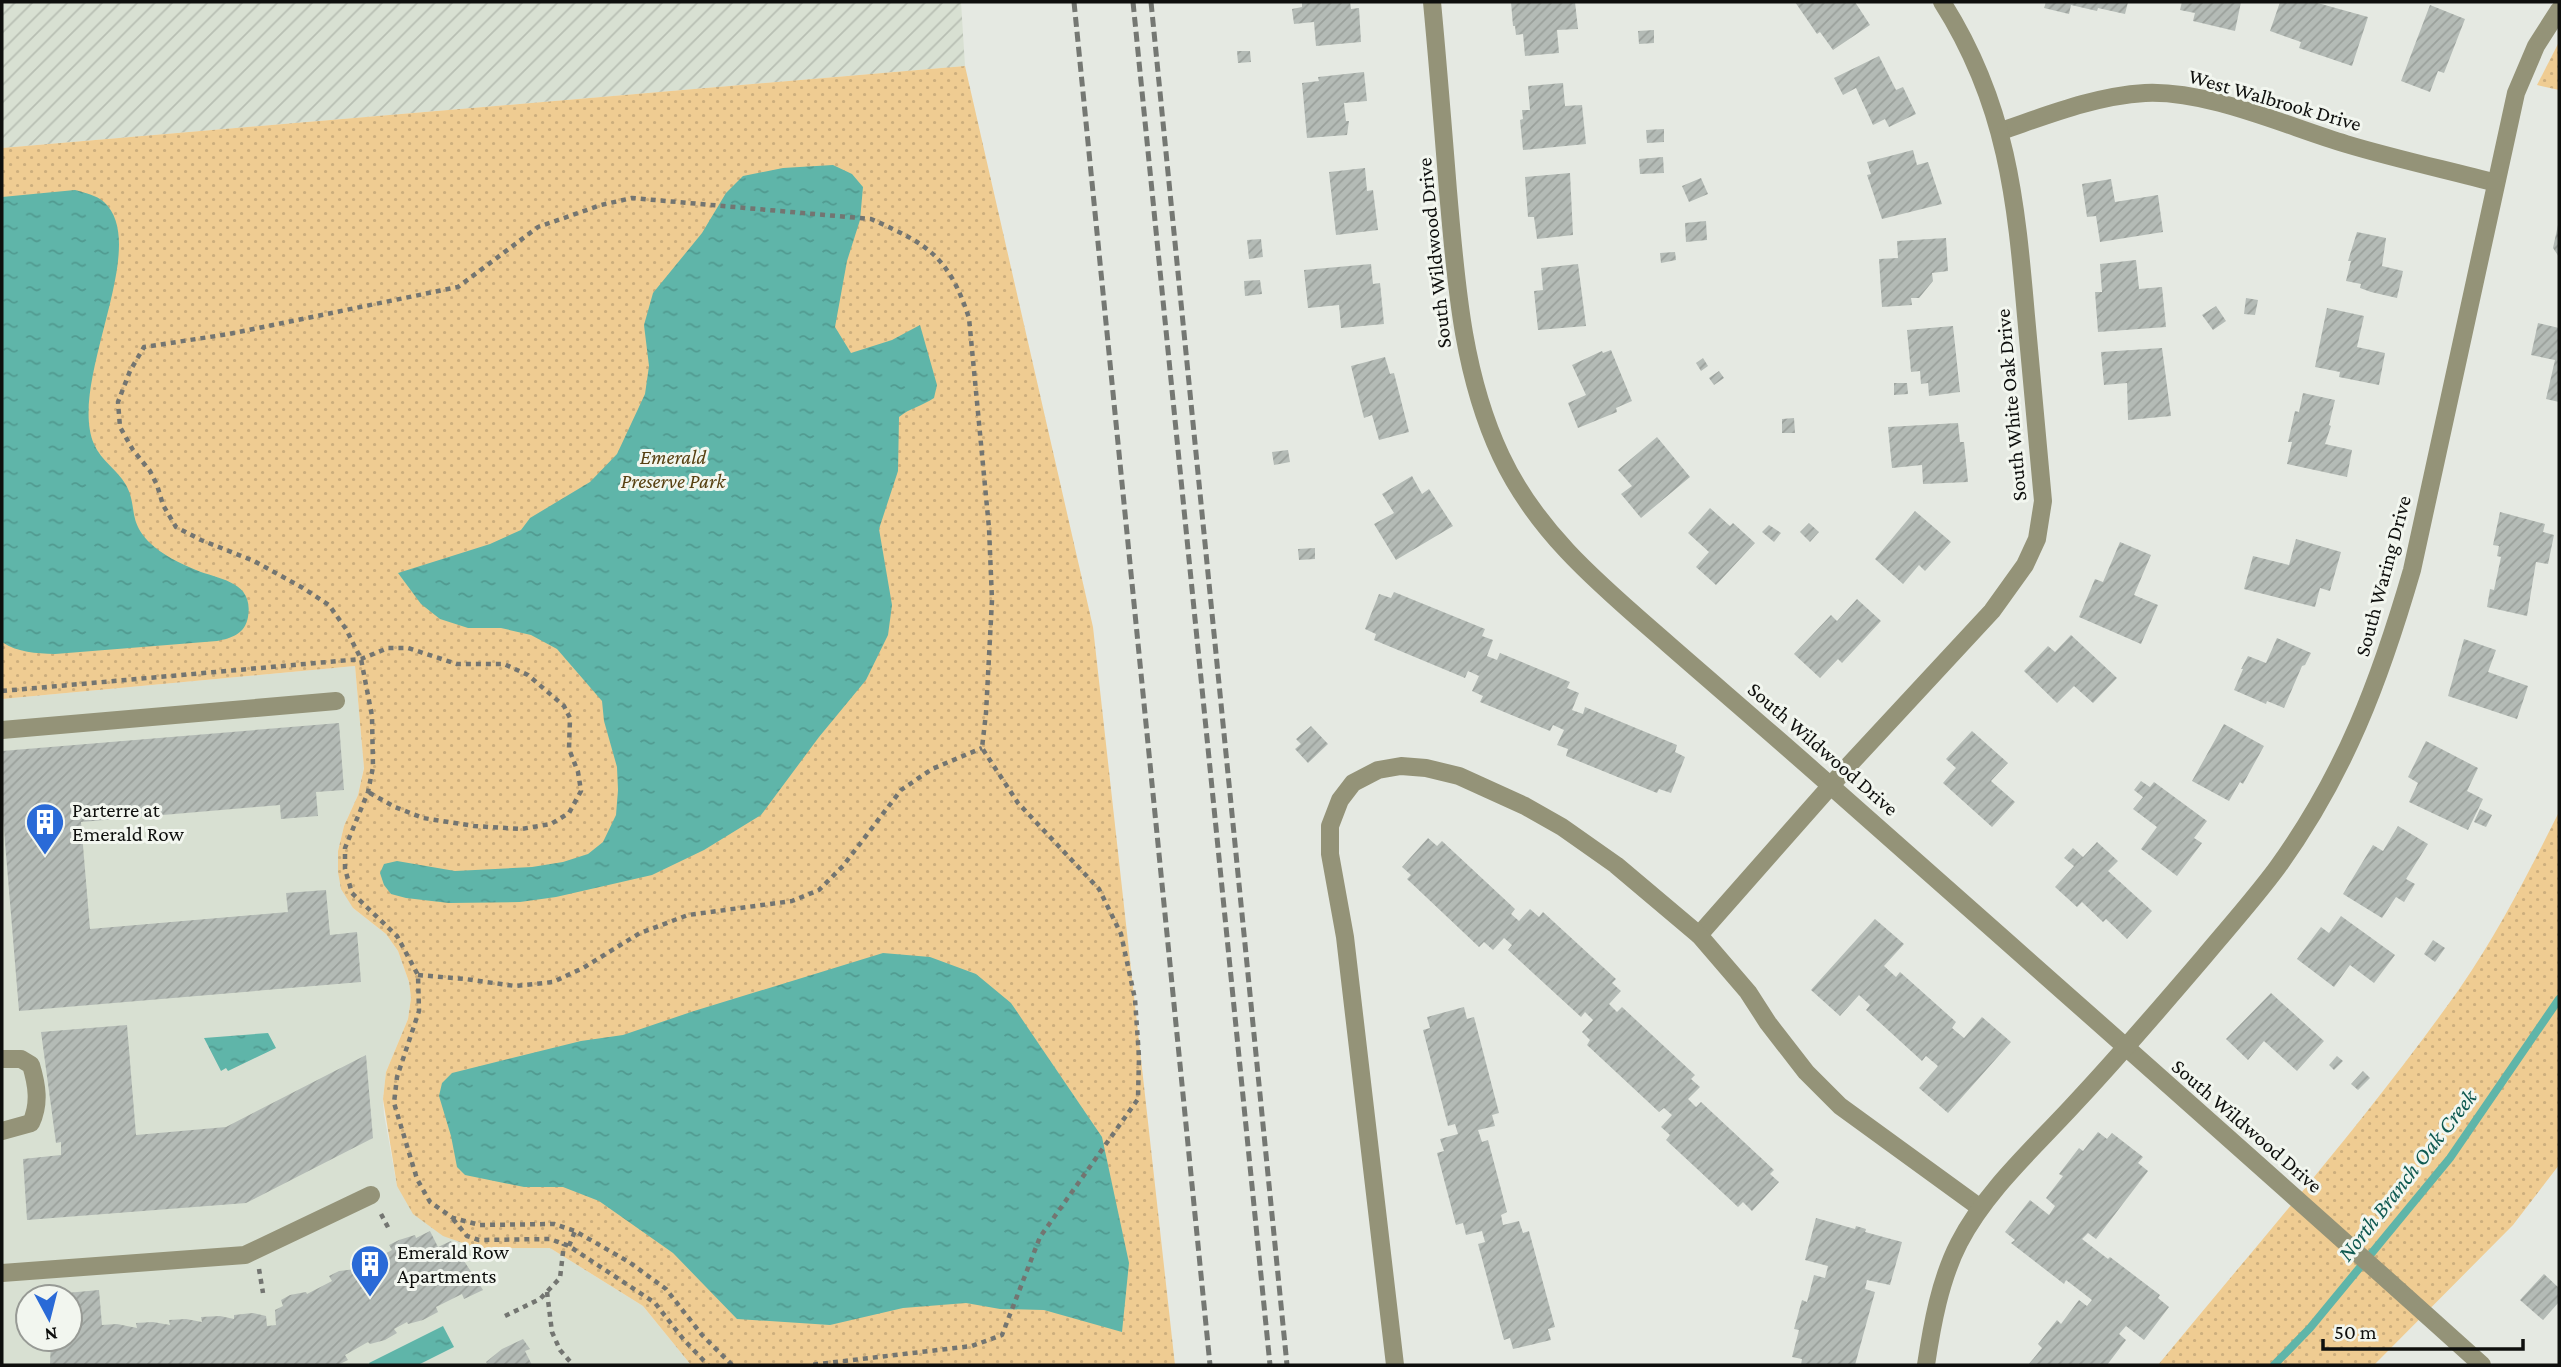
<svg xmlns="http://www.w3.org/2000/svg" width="2561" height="1367" viewBox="0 0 2561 1367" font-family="'Crimson Pro',serif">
	<defs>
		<pattern id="industrial-furrows" width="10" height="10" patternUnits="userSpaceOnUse" patternTransform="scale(1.75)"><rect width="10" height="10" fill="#d8e0d2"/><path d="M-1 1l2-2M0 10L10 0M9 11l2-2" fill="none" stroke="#b8bfb3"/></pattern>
		<pattern id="park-dots" width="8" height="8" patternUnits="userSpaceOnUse" patternTransform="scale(1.75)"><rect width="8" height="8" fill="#efcc92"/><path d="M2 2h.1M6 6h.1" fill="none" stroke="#ccae7d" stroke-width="1.8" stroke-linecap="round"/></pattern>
		<pattern id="water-ripples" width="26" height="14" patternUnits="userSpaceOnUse" patternTransform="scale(1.75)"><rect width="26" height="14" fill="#5fb5a9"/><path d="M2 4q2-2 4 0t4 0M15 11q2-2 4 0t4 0" fill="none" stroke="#519a90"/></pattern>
		<pattern id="building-hatch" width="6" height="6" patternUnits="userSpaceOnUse" patternTransform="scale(1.75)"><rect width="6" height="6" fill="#b4bbb6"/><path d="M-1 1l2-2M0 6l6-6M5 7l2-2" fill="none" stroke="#9aa09b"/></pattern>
	</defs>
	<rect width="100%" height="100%" fill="#e5e9e2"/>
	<!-- built -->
	<path fill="#d8e0d2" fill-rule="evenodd" d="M355,666L364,767L358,795L344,826L338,851L353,908L386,934L398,951L409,982L411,998L408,1019L386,1072L383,1099L384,1114L397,1186L478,1248H550L643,1306L691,1365H2V699ZM28,1297H70V1339H28Z"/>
	<!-- industrial -->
	<polygon fill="url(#industrial-furrows)" points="2,2 961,2 965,66 2,148"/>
	<!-- park -->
	<g fill="url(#park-dots)">
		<polygon points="2559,42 2559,90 2537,85"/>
		<polygon points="965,66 1093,627 1175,1365 691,1365 643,1306 550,1248 477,1248 443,1236 413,1214 397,1186 383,1099 386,1072 408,1019 411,998 409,982 398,951 386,934 353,908 341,889 338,872 338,851 344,826 358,795 364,768 355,666 2,699 2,148"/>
		<path d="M2559,812V1165L2513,1225L2374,1365H2158C2260,1241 2367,1119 2460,988C2498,933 2529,872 2559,812Z"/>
	</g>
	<!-- water -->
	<g fill="url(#water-ripples)">
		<path d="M833,165L852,174L863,187L860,220L847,261L835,327L851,353L892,340L920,325L937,385L934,398C922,406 910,408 899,417L898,471L879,529L892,605L888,635L866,680L819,737L761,815L704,850L652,875L556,897L520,902L449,903L406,898L391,894L384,885L380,873L384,864L397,861L455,871L532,867L563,862L588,854L603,842L616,815L618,790L617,767L604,721L602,701L557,649L531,635L501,628H468L440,619L421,604L398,573L490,544L521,530L530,518L590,482L617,454L645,394L649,366L644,325L653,293L702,233L726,193L743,176L783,168Z"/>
		<path d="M75,190C85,193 96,195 104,202C152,246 67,382 94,444C101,461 118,470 126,485C138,507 127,520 150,543C161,554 181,564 196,570C220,580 254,581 248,617C245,634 232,638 217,641L55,654C35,653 19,653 2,642V197Z"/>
		<polygon points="883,953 930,957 976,974 1011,1003 1102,1137 1129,1263 1122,1332 1044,1310 1000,1309 966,1303 903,1308 830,1325 737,1319 673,1253 599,1201 563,1187 524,1187 465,1175 457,1167 451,1136 439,1096 442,1083 452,1073 581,1041 623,1035 694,1011"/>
		<polygon points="268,1033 276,1048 228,1071 226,1068 221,1071 204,1038"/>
		<polygon points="443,1326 454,1347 418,1365 370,1365 369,1363"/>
	</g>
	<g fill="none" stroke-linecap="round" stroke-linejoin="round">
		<!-- stream -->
		<polyline stroke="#5fb5a9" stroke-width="8" points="2274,1365 2310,1328 2450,1158 2559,999"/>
	</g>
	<!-- building -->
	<g fill="url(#building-hatch)">
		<polygon points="1302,2 1350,2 1351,9 1359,8 1361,42 1316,46 1314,22 1294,24 1292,9 1302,7"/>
		<polygon points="1511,2 1575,2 1578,29 1557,30 1559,53 1525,56 1523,34 1516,35 1515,26 1513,26"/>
		<polygon points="1795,2 1855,2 1870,25 1833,50 1820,32 1817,34"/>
		<polygon points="2046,2 2128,2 2125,14 2098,8 2097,11 2071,5 2069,14 2044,8"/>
		<polygon points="2182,2 2241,2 2235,31 2193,21 2195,13 2180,10"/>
		<polygon points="2280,2 2314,2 2368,17 2352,66 2299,48 2301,42 2270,31"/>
		<polygon points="2430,5 2465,19 2444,73 2438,71 2430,92 2401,81"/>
		<polygon points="1654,30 1654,43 1639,44 1638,31"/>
		<polygon points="1237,51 1250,51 1251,62 1238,63"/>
		<polygon points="1879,56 1896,90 1903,87 1916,114 1889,127 1885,119 1873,125 1856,88 1843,95 1834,78"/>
		<polygon points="1364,72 1367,101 1344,103 1346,121 1349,121 1347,135 1307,138 1302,83 1319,81 1318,77"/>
		<polygon points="1563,83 1565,106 1582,105 1586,144 1523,150 1520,120 1523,119 1522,110 1530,110 1528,86"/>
		<polygon points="1664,129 1664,142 1647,143 1646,130"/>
		<polygon points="1913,150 1917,165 1928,162 1942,204 1882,219 1867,175 1871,174 1867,162"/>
		<polygon points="1663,157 1664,173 1640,174 1639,159"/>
		<polygon points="1365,168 1367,191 1373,190 1378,230 1336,235 1329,172"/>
		<polygon points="1570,173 1573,235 1537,239 1534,217 1528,217 1525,177"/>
		<polygon points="1701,178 1708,194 1689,202 1682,186"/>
		<polygon points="2111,179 2115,202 2158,195 2163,232 2100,242 2096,216 2087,217 2082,184"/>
		<polygon points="1706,221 1707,240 1686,242 1685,223"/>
		<polygon points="2558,225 2559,225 2559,257 2553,248"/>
		<polygon points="2357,232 2386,238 2382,266 2403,271 2397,298 2371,292 2360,288 2361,284 2346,281 2351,261 2348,261"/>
		<polygon points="1946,238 1948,271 1932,273 1933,281 1919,298 1911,298 1912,305 1882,307 1879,259 1898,258 1897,241"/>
		<polygon points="1261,239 1263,257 1249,259 1247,240"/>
		<polygon points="1675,252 1676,260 1661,263 1660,253"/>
		<polygon points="2136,260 2139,289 2162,287 2166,327 2098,332 2095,292 2102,292 2100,264"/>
		<polygon points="1371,264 1373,284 1380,283 1384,324 1341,328 1339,305 1308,308 1304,270"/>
		<polygon points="1578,264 1586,326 1538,330 1534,291 1543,290 1541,268"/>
		<polygon points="1260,280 1262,294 1245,296 1244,281"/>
		<polygon points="2246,298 2258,300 2255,315 2244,314"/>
		<polygon points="2216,306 2226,321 2213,330 2202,315"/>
		<polygon points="2327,308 2364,316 2357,347 2385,353 2379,385 2339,377 2340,372 2315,367"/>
		<polygon points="2538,323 2559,328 2559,402 2546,399 2555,360 2531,355"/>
		<polygon points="1953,326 1960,392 1929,396 1928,383 1921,384 1920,371 1911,372 1907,330"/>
		<polygon points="2162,348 2171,416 2128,420 2127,383 2104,385 2101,352"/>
		<polygon points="1611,350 1632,401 1616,408 1617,412 1578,428 1568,403 1586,395 1572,365 1602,351 1603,353"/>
		<polygon points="1385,357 1390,374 1394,373 1409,432 1379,440 1372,415 1364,418 1351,366"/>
		<polygon points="1703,358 1708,366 1701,371 1696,363"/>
		<polygon points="1719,371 1724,378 1714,385 1709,378"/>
		<polygon points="1894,383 1907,383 1908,394 1894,395"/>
		<polygon points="2303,393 2335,400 2329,425 2331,426 2325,444 2352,450 2347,477 2287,464 2292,442 2288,442 2295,411 2299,412"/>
		<polygon points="1794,418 1795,433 1782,433 1782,419"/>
		<polygon points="1958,423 1960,442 1964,442 1968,482 1923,484 1922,465 1892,468 1888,427"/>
		<polygon points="1657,437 1690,477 1641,518 1621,494 1632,486 1618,470"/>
		<polygon points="1288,450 1290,462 1274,465 1272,452"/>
		<polygon points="1412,476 1422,494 1429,489 1453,526 1396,560 1374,524 1394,513 1382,494"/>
		<polygon points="1710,508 1730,526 1733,523 1755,543 1716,585 1696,567 1709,552 1688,533"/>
		<polygon points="1915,511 1951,542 1925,571 1919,565 1903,584 1875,559"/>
		<polygon points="2500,512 2545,524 2543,532 2554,535 2548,564 2536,562 2527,616 2487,607 2490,589 2494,590 2501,557 2497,556 2499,546 2493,545"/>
		<polygon points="1809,523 1819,532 1810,542 1800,532"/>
		<polygon points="1769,525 1781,533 1774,542 1762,532"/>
		<polygon points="2296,539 2341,552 2330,591 2320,588 2315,607 2244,589 2253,556 2289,565"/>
		<polygon points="2120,542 2151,555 2134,595 2158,605 2141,644 2079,617 2095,579 2103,582"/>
		<polygon points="1315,548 1315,559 1299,560 1298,549"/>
		<polygon points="1394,592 1485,629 1482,636 1493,640 1487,656 1497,660 1500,653 1570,682 1567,688 1579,693 1572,710 1583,714 1585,707 1677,745 1675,752 1685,757 1671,793 1659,789 1657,793 1566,756 1568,749 1557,745 1564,730 1553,725 1550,731 1480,702 1483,696 1472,691 1479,676 1468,671 1465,678 1374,640 1376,634 1365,629 1379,594 1391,598"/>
		<polygon points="1857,599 1881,621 1842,663 1838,659 1820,678 1794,654 1831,615 1837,621"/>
		<polygon points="2071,635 2117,678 2093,703 2074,686 2057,703 2024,671 2048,646 2055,652"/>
		<polygon points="2277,638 2311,653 2305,665 2302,666 2284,708 2267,701 2266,704 2234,690 2243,669 2241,669 2248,656 2266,663"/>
		<polygon points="2464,639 2496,650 2488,672 2528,686 2517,719 2448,696"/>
		<polygon points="339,723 344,790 316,792 318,816 281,819 280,805 81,822 90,929 288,912 286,893 326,890 330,935 357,932 361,982 19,1011 2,806 2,751"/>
		<polygon points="2224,724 2264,746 2243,784 2240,782 2229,801 2192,781"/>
		<polygon points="1311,726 1328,744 1308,763 1295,749 1301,744 1296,739"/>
		<polygon points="1972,731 2008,763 1991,781 2015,802 1992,827 1943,783 1956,768 1946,759"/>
		<polygon points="2426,741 2478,768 2467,791 2483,799 2468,830 2409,802 2418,783 2408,777"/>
		<polygon points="2141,781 2150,787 2154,782 2207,821 2194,838 2202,843 2177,876 2141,849 2157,827 2133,809 2143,797 2134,790"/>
		<polygon points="2480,809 2492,815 2486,827 2474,822"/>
		<polygon points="2398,826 2428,844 2406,879 2415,884 2404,902 2396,897 2382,918 2343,894 2373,845 2383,851"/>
		<polygon points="1428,838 1437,846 1442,841 1515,909 1511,914 1519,921 1530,909 1539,917 1543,912 1616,979 1612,983 1621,991 1609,1004 1617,1012 1622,1007 1695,1075 1691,1079 1700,1087 1688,1099 1696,1107 1701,1102 1774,1170 1770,1174 1779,1182 1752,1211 1743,1202 1738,1207 1666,1140 1670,1135 1661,1127 1672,1115 1664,1108 1659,1112 1587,1045 1590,1040 1582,1032 1593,1020 1585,1012 1581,1017 1508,950 1512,945 1504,938 1493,950 1484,942 1479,947 1407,879 1411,875 1402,867"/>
		<polygon points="2097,842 2118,861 2108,871 2152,911 2127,939 2106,919 2103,922 2082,902 2077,907 2055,887 2074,866 2064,858 2073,848 2083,857"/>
		<polygon points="2341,916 2395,955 2374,983 2350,965 2334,987 2297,959 2321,927 2329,933"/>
		<polygon points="1875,919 1904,944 1884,966 1896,977 1900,972 1956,1022 1952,1028 1964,1038 1982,1017 2011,1042 1948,1113 1919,1088 1938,1066 1926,1056 1922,1061 1866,1010 1870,1005 1859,995 1840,1016 1811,990"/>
		<polygon points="2433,940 2445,948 2435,962 2424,954"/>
		<polygon points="2271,993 2324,1041 2297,1071 2264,1041 2248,1060 2226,1039"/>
		<polygon points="1464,1007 1467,1019 1474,1017 1499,1113 1492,1115 1495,1126 1478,1130 1482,1142 1488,1140 1507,1212 1501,1215 1503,1225 1519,1221 1523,1233 1529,1231 1555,1327 1548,1329 1551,1340 1513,1349 1510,1338 1504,1340 1478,1244 1485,1242 1482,1231 1466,1235 1463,1223 1456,1225 1437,1153 1444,1151 1440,1139 1458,1134 1455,1124 1448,1126 1423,1030 1430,1028 1427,1017"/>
		<polygon points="127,1025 136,1135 226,1127 366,1055 373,1138 246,1203 27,1220 23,1159 61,1155 61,1142 56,1143 41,1032"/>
		<polygon points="2337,1056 2343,1061 2334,1070 2329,1065"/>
		<polygon points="2363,1071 2370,1078 2358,1090 2351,1084"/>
		<polygon points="2098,1132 2107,1139 2112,1133 2143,1157 2138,1163 2148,1171 2096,1239 2088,1233 2082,1239 2108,1259 2110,1257 2160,1295 2158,1298 2169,1307 2144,1340 2126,1326 2119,1334 2126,1340 2107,1365 2028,1365 2042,1348 2038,1344 2057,1320 2061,1324 2079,1300 2087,1306 2092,1300 2066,1280 2064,1284 2011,1243 2015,1240 2005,1232 2030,1200 2049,1215 2055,1206 2046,1198 2063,1176 2059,1174 2079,1148 2083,1151"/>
		<polygon points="1816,1218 1855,1229 1856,1226 1866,1229 1865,1232 1902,1242 1890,1285 1867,1280 1865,1289 1875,1292 1855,1365 1801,1365 1802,1359 1792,1357 1799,1330 1794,1329 1802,1300 1807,1302 1814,1275 1825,1278 1828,1266 1805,1260"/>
		<polygon points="430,1231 438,1247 451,1241 483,1290 464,1299 462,1294 436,1307 438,1312 423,1320 408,1324 407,1322 394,1329 397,1333 385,1340 370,1344 368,1342 345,1355 348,1360 338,1365 50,1365 51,1339 70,1339 70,1297 45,1297 45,1295 99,1290 102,1325 117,1324 137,1328 136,1323 153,1322 170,1325 169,1320 186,1319 202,1322 201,1317 220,1316 234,1319 234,1315 253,1313 266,1316 267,1326 276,1325 275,1310 283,1306 281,1300 290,1295 306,1292 307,1294 332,1281 329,1276 339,1271 356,1269 392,1250 389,1245 399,1240 415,1235 416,1238"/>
		<polygon points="2544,1274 2559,1288 2559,1302 2543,1320 2520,1300"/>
		<polygon points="523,1339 530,1349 525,1351 532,1365 488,1365 486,1362 502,1349"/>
	</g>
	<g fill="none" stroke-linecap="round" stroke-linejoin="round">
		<!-- path -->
		<g stroke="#737571" stroke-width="4.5" stroke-dasharray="5 5" stroke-linecap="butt">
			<polyline points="2,691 361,659 388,648 408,648 457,664 504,664 528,675 564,706 570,718 569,749 578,772 581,791 569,813 551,824 521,829 474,826 423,818 395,807 368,792"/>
			<polyline points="418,975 465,979 515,986 553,982 583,968 640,933 688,915 792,901 819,890 843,866 901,790 932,769 982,748"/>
			<polyline points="381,1214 390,1231"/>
			<polyline points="453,1219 467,1236 479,1240 550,1239 569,1246 655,1303 684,1340 708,1365"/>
			<polyline points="569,1246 575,1231"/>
			<polyline points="259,1269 263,1293"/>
			<polyline points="547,1292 552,1332 560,1350 573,1365"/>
			<polyline points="505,1316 540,1299 560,1278 564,1244"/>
			<path d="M732,1365L702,1335L666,1289L629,1262L575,1231L554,1224L480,1225L453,1218L430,1202L417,1179L394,1103L397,1077L419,1011L418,975L397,936L352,893L345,869V848L368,792L373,767L372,716L361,659L346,629L329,605L303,588L254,561L201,540L176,527L163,505L157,485L150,471L133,450L120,427L118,402L130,371L144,347L229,334L458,287L538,227L601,205L632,198L871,219C928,244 949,257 969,318L989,528L992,600L986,713L982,748L1018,803L1099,889L1121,934L1135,999L1139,1057L1138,1099L1040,1237L1002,1335L972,1346L810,1365"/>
		</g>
		<!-- minor -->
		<g stroke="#949378" stroke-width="18">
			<path d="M1432,2C1438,65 1443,128 1448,191C1456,282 1462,373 1501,456C1538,535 1604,588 1668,644C1723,692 1778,739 1832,787C2049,979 2267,1171 2482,1365"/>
			<path d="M2001,131C2048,115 2095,96 2145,93C2208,90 2286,126 2346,144C2396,159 2447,170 2496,183"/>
			<polyline points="2,730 336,701"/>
			<path d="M1699,935L1849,765L1992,611L2025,565L2037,539L2043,501C2037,439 2032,378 2026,316C2016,200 2007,104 1942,2"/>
			<path d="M2,1059H21L31,1065C37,1085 40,1104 31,1123L2,1131"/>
			<polyline points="2,1273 245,1255 371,1195"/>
			<polyline points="1395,1365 1345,937 1330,854 1330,826 1340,800 1353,783 1378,770 1401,766 1426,768 1459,776 1525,806 1562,827 1616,865 1699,935 1748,992 1768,1023 1806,1072 1840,1106 1979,1207"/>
			<path d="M1926,1365C1932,1325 1940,1280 1959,1243C1986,1190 2037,1145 2077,1101C2121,1054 2162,1006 2203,958C2228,928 2254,899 2277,868C2345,774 2380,680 2412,570L2516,93L2536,46L2559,10"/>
		</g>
		<!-- rail -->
		<g stroke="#757873" stroke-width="5" stroke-dasharray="10 5" stroke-linecap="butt">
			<polyline points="1074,2 1210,1365"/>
			<polyline points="1133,2 1270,1365"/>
			<polyline points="1151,2 1287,1365"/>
		</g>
	</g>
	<!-- icons -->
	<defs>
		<g id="building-pin" transform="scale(2.0125)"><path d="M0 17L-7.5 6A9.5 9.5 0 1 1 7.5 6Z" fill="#2a6ad7" stroke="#f2f6ef"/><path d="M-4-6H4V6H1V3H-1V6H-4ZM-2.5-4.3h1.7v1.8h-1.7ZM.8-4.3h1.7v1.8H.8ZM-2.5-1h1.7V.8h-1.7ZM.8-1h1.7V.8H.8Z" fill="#fff"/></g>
	</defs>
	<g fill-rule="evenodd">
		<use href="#building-pin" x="45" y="822"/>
		<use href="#building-pin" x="370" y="1264"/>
	</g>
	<g text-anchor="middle" stroke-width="6" stroke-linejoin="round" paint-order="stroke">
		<!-- street labels -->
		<g font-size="21" fill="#0e0f0d" stroke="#f2f6ef">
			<text transform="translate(2275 100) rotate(16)" y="7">West Walbrook Drive</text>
			<text transform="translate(1434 253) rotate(-96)" y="7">South Wildwood Drive</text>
			<text transform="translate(2011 405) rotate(-95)" y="7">South White Oak Drive</text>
			<text transform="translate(2383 576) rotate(-75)" y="7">South Waring Drive</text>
			<text transform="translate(1823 749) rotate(41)" y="7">South Wildwood Drive</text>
			<text transform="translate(2247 1126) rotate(41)" y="7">South Wildwood Drive</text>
		</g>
		<!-- park labels -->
		<g font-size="21" font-style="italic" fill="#574011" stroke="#f2f6ef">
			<text x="673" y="464">Emerald<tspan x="673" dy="24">Preserve Park</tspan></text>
		</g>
		<!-- poi labels -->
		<g font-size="21" fill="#0e0f0d" stroke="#f2f6ef" text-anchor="start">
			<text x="72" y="817">Parterre at<tspan x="72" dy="24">Emerald Row</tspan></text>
			<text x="397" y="1259">Emerald Row<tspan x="397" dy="24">Apartments</tspan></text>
		</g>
		<!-- water labels -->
		<g font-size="23" font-style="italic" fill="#0f5951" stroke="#f2f6ef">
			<text transform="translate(2407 1175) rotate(-52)" y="8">North Branch Oak Creek</text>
		</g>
	</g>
	<!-- border -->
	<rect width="2561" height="1367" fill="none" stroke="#0e0f0d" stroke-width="7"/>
	<!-- north arrow -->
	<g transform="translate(49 1318) rotate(173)"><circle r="33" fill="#f2f6ef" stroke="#979a95" stroke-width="2"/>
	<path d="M0-5L12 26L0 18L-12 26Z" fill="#2a6ad7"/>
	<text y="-10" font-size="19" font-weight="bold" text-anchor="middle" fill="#0e0f0d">N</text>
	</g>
	<!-- scale -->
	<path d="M2323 1339v10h200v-10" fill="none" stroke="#0e0f0d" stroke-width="3.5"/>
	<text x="2334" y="1339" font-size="21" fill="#0e0f0d" stroke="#f2f6ef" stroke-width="5" paint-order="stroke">50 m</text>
</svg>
